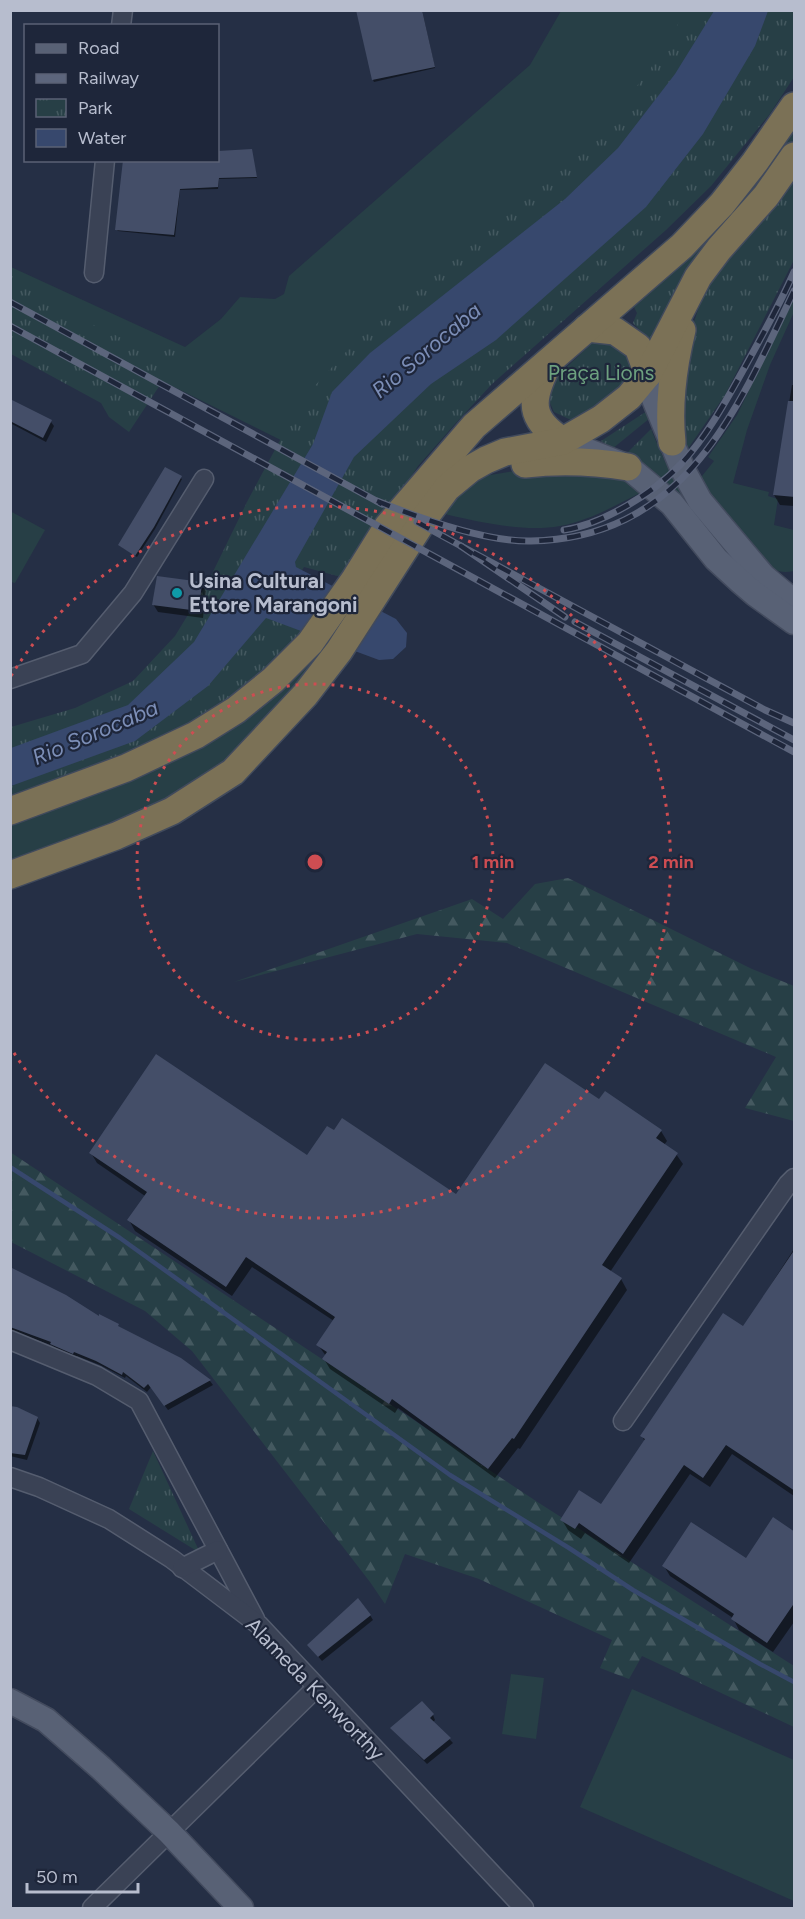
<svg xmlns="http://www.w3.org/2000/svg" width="805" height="1919" viewBox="0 0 805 1919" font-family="Figtree,sans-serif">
	<defs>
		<pattern id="forest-firs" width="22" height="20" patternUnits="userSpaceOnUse" patternTransform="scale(1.5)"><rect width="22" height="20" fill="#273f46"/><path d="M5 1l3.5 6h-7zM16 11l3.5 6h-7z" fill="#445960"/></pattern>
		<pattern id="park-tufts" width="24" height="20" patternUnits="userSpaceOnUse" patternTransform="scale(1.5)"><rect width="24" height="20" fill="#273f46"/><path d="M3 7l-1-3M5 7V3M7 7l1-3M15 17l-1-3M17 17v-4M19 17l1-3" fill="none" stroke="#445960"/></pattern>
	</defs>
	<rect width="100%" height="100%" fill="#252f45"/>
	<!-- grass -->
	<g fill="#273f46">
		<polygon points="561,11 714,11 675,74 332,392 307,453 162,381 11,296 11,267 185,347 221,319 240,297 275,299 284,294 289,276 530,65"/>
		<path d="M794,298V312L770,365L747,430L733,483L769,492L768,496L778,499L774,525L794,530V571C780,574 773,570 762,561L698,481L714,461L708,457L737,415Z"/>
		<path d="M546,466L626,479L642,492C616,505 589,521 560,526C524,533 475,521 440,513L468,484L490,475Z"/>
		<polygon points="10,511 45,530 15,583 11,582"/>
		<polygon points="323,639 335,643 231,759 159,805 11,867 11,821"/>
		<polygon points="511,1674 544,1678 536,1739 502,1734"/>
		<polygon points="632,1689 794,1760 794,1901 580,1807"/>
	</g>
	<!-- forest -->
	<g fill="url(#forest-firs)">
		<polygon points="568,878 752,969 794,986 794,1121 745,1108 776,1057 507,943 417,934 234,982 472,899 503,919 535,884"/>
		<polygon points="10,1152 539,1503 794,1666 794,1727 642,1656 629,1679 600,1668 612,1640 479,1579 405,1554 385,1604 370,1582 192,1351 145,1311 11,1242"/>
	</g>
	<!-- park -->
	<g fill="url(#park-tufts)">
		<polygon points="686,11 794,11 794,77 769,115 711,186 666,230 492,384 455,424 418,466 345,578 304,567 272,619 309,633 197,726 11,802 11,727 75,708 133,681 175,636 208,582 248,500 286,429 312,389 354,343 474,241 548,181 592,141 649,71"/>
		<polygon points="794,121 794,139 653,341 649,340 633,323 637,313 634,307 700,247"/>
		<polygon points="794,172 794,260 725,395 687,450 678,440 690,334 702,298 721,266"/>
		<polygon points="11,270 68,313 147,350 185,347 129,432 109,417 101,403 11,354"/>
		<polygon points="607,338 633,358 631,376 622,391 589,415 571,420 554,412 548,398 553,380 591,344"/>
		<polygon points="647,411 650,418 612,449 601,441"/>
		<path d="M651,429C665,465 682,496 705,528L625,455Z"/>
		<polygon points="153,1451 200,1553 129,1509"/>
	</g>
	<!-- water -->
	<polygon fill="#37486d" points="714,11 768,11 755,46 703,134 646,207 496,340 431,384 354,457 295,562 296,567 396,619 407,633 406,647 393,659 379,660 266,618 208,686 135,741 11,786 11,748 128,705 194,642 313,444 332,392 370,353 565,199 618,148 675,74"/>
	<!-- shadow -->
	<g fill="#0007">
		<polygon points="422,10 435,68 374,82 373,80"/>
		<polygon points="251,151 257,178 219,179 218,189 180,190 175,237 118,231 117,230 218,160 218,153"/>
		<polygon points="792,385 794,385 794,506 780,505 774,495"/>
		<polygon points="10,401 51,422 54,426 46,442 10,423"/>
		<polygon points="166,469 182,479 155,529 137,557 120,546"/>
		<polygon points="201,584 206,591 203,618 158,612 153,604"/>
		<polygon points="600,1101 661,1131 667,1141 664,1145 676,1154 683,1164 610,1272 621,1279 627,1290 520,1449 518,1448 495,1478 398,1408 395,1413 330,1369 324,1359 326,1356 318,1345 334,1321 252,1267 232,1296 135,1231 129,1220 145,1196 97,1163 91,1153 308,1157 456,1196"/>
		<polygon points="794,1249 794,1496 732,1454 710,1487 690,1474 629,1563 585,1533 581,1539 568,1530 562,1520 601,1506 645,1442 642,1436 743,1328"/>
		<polygon points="10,1270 181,1360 210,1381 213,1385 168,1410 151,1387 147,1392 126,1376 125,1378 100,1365 77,1356 76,1358 55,1349 53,1346 10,1330"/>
		<polygon points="10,1407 37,1418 40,1423 27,1460 10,1456"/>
		<polygon points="794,1534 794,1622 773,1652 739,1630 733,1618 670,1576 664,1566 746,1560"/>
		<polygon points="370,1615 373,1620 322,1661 309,1646"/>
		<polygon points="433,1715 435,1720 433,1722 453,1743 427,1764 392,1728"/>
	</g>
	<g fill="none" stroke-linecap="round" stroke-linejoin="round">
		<!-- stream -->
		<polyline stroke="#37486d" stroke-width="4.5" points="10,1167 120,1238 450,1475 569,1548 633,1590 760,1664 794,1682"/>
	</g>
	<!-- building -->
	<g fill="#444e68">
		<polygon points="356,10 422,10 435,67 372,80"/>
		<polygon points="252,149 257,177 219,178 218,187 180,189 174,235 115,230 123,160 218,160 218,151"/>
		<polygon points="10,399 52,420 43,438 10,421"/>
		<polygon points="788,401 795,401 795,497 773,495"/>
		<polygon points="165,467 182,476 154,527 135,556 118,545"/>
		<polygon points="157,576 202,582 199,611 152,605"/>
		<polygon points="156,1054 307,1155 327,1126 334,1130 342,1118 456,1194 545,1063 599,1099 605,1091 662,1130 656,1138 678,1153 602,1265 622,1278 514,1439 512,1438 488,1469 392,1399 389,1404 322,1359 327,1352 316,1345 335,1317 246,1257 226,1287 127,1220 147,1192 89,1153"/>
		<polygon points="795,1249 795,1491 726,1445 703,1478 684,1465 623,1554 579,1523 575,1529 560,1520 579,1490 601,1504 645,1439 640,1436 723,1313 743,1326"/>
		<polygon points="10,1267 66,1295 99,1316 99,1314 119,1324 118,1326 181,1358 211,1380 164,1406 148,1384 144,1388 123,1372 122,1375 96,1361 74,1352 73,1354 50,1344 51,1342 10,1327"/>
		<polygon points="10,1406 17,1407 38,1417 25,1455 10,1453"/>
		<polygon points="773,1517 795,1532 795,1602 767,1643 731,1619 734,1614 662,1566 691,1522 746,1558"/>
		<polygon points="358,1598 371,1615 318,1657 307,1645"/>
		<polygon points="422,1701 434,1714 430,1718 451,1738 424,1760 390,1728"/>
	</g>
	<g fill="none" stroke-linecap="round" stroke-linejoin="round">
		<!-- minor casing -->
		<g stroke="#555d6f" stroke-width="21">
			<g id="minor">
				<polyline points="121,26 123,10"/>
				<polyline points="94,273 105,160"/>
				<polyline points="10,679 82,654 133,593 204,479"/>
				<polyline points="10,1340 97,1376 139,1401 255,1619"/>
				<polyline points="623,1421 788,1184 794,1178"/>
				<polyline points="10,1477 39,1487 109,1519 172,1559 259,1625 524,1908"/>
				<polyline points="182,1568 218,1550"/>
				<polyline points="92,1908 316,1688"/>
			</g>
		</g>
		<!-- major casing -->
		<g stroke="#434b5e" stroke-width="27">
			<g id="major">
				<polyline points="648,374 652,394 683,470 700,501 763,576 794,602"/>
				<polyline points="563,441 628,467 672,504 716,559 741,582 755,594 794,622"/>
				<polyline points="10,1701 46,1720 101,1768 169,1832 241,1908"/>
			</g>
		</g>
		<!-- highway casing -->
		<g stroke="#414a5c" stroke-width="30">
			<g id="highway">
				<polyline points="587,328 615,331 638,347 648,374"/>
				<path d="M547,366C530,400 528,419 563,441"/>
				<path d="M672,442C668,404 673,367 682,330"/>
				<path d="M525,464C561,460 592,461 628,467"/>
				<polyline points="10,811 126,768 196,735 236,710 273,680 310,643 355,579 388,526 474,426 682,246 722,204 755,162 794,106"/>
				<polyline points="10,875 116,836 172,811 233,772 305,695 339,651 426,516 447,488 470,469 486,460 505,452 563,441 601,419 629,397 648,374 698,277 719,249 766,196 794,156"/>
			</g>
		</g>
		<!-- minor -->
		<use href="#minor" stroke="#3a4255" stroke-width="18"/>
		<!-- major -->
		<use href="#major" stroke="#586175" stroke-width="24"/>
		<!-- highway -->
		<use href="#highway" stroke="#7b7156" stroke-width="27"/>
		<!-- rail casing -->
		<g stroke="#5c657c" stroke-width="7">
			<g id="rail">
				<polyline points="10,302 382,504"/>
				<polyline points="10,326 794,752"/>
				<path d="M377,501C419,518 486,542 531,541C685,538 737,411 794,291"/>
				<polyline points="417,522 461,546"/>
				<path d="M564,530C603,524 654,493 681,464C708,435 727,399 746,365C763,334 780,304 794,272"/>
				<polyline points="565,617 461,546 765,710 794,723"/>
				<polyline points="575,622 794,740"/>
			</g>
		</g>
		<!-- rail -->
		<use href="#rail" stroke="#1e263a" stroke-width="4.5" stroke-dasharray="14" stroke-linecap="butt"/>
	</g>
	<!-- distance rings -->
	<g fill="none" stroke="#ce4d52" stroke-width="3" stroke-dasharray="3 6">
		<circle cx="315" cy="862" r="178"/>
		<path d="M11 676A356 356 0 1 1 11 1048"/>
	</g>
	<!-- markers -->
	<circle fill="#0f9aa8" stroke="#1e263a" stroke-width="2" cx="177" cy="593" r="6"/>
	<g text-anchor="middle" stroke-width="4.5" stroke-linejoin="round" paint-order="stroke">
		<!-- park labels -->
		<g font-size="21" fill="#6da17f" stroke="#1e263a">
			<text x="601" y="380">Praça Lions</text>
		</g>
		<!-- poi labels -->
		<g font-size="21" font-weight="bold" fill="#b7bdce" stroke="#1e263a" text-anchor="start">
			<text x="189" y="588">Usina Cultural<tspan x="189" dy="24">Ettore Marangoni</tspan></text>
		</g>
		<!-- street labels -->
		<g font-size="21" fill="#b7bdce" stroke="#1e263a">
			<text transform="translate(315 1689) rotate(46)" y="7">Alameda Kenworthy</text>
		</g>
		<!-- water labels -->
		<g font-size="22" font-style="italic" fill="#7c8eb7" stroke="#1e263a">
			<text transform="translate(426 350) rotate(-40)" y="8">Rio Sorocaba</text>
			<text transform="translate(95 732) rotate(-23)" y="8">Rio Sorocaba</text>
		</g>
	</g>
	<circle cx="315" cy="862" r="9" fill="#ce4d52" stroke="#1e263a" stroke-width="3"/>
	<g font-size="18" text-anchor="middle" font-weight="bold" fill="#ce4d52" stroke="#1e263a" stroke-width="4.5" stroke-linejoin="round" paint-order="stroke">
		<text x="493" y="868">1 min</text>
		<text x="671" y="868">2 min</text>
	</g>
	<!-- border -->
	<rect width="805" height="1919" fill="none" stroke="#b7bdce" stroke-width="24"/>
	<!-- legend -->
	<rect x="24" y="24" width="195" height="138" fill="#1e263a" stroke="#5b6275" stroke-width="1.5"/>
	<rect x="36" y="44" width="30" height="9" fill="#586175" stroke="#5b6275" stroke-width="1.5"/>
	<text x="78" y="54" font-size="18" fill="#b7bdce">Road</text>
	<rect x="36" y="74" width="30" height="9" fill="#5c657c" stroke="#5b6275" stroke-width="1.5"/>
	<text x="78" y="84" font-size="18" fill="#b7bdce">Railway</text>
	<rect x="36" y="99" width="30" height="18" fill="url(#park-tufts)" stroke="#5b6275" stroke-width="1.5"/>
	<text x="78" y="114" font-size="18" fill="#b7bdce">Park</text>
	<rect x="36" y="129" width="30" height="18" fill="#37486d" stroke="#5b6275" stroke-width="1.5"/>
	<text x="78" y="144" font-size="18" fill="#b7bdce">Water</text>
	<!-- scale -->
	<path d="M27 1883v9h111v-9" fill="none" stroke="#b7bdce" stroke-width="3"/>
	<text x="36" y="1883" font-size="18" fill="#b7bdce" stroke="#1e263a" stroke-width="4.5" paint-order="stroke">50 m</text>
</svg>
